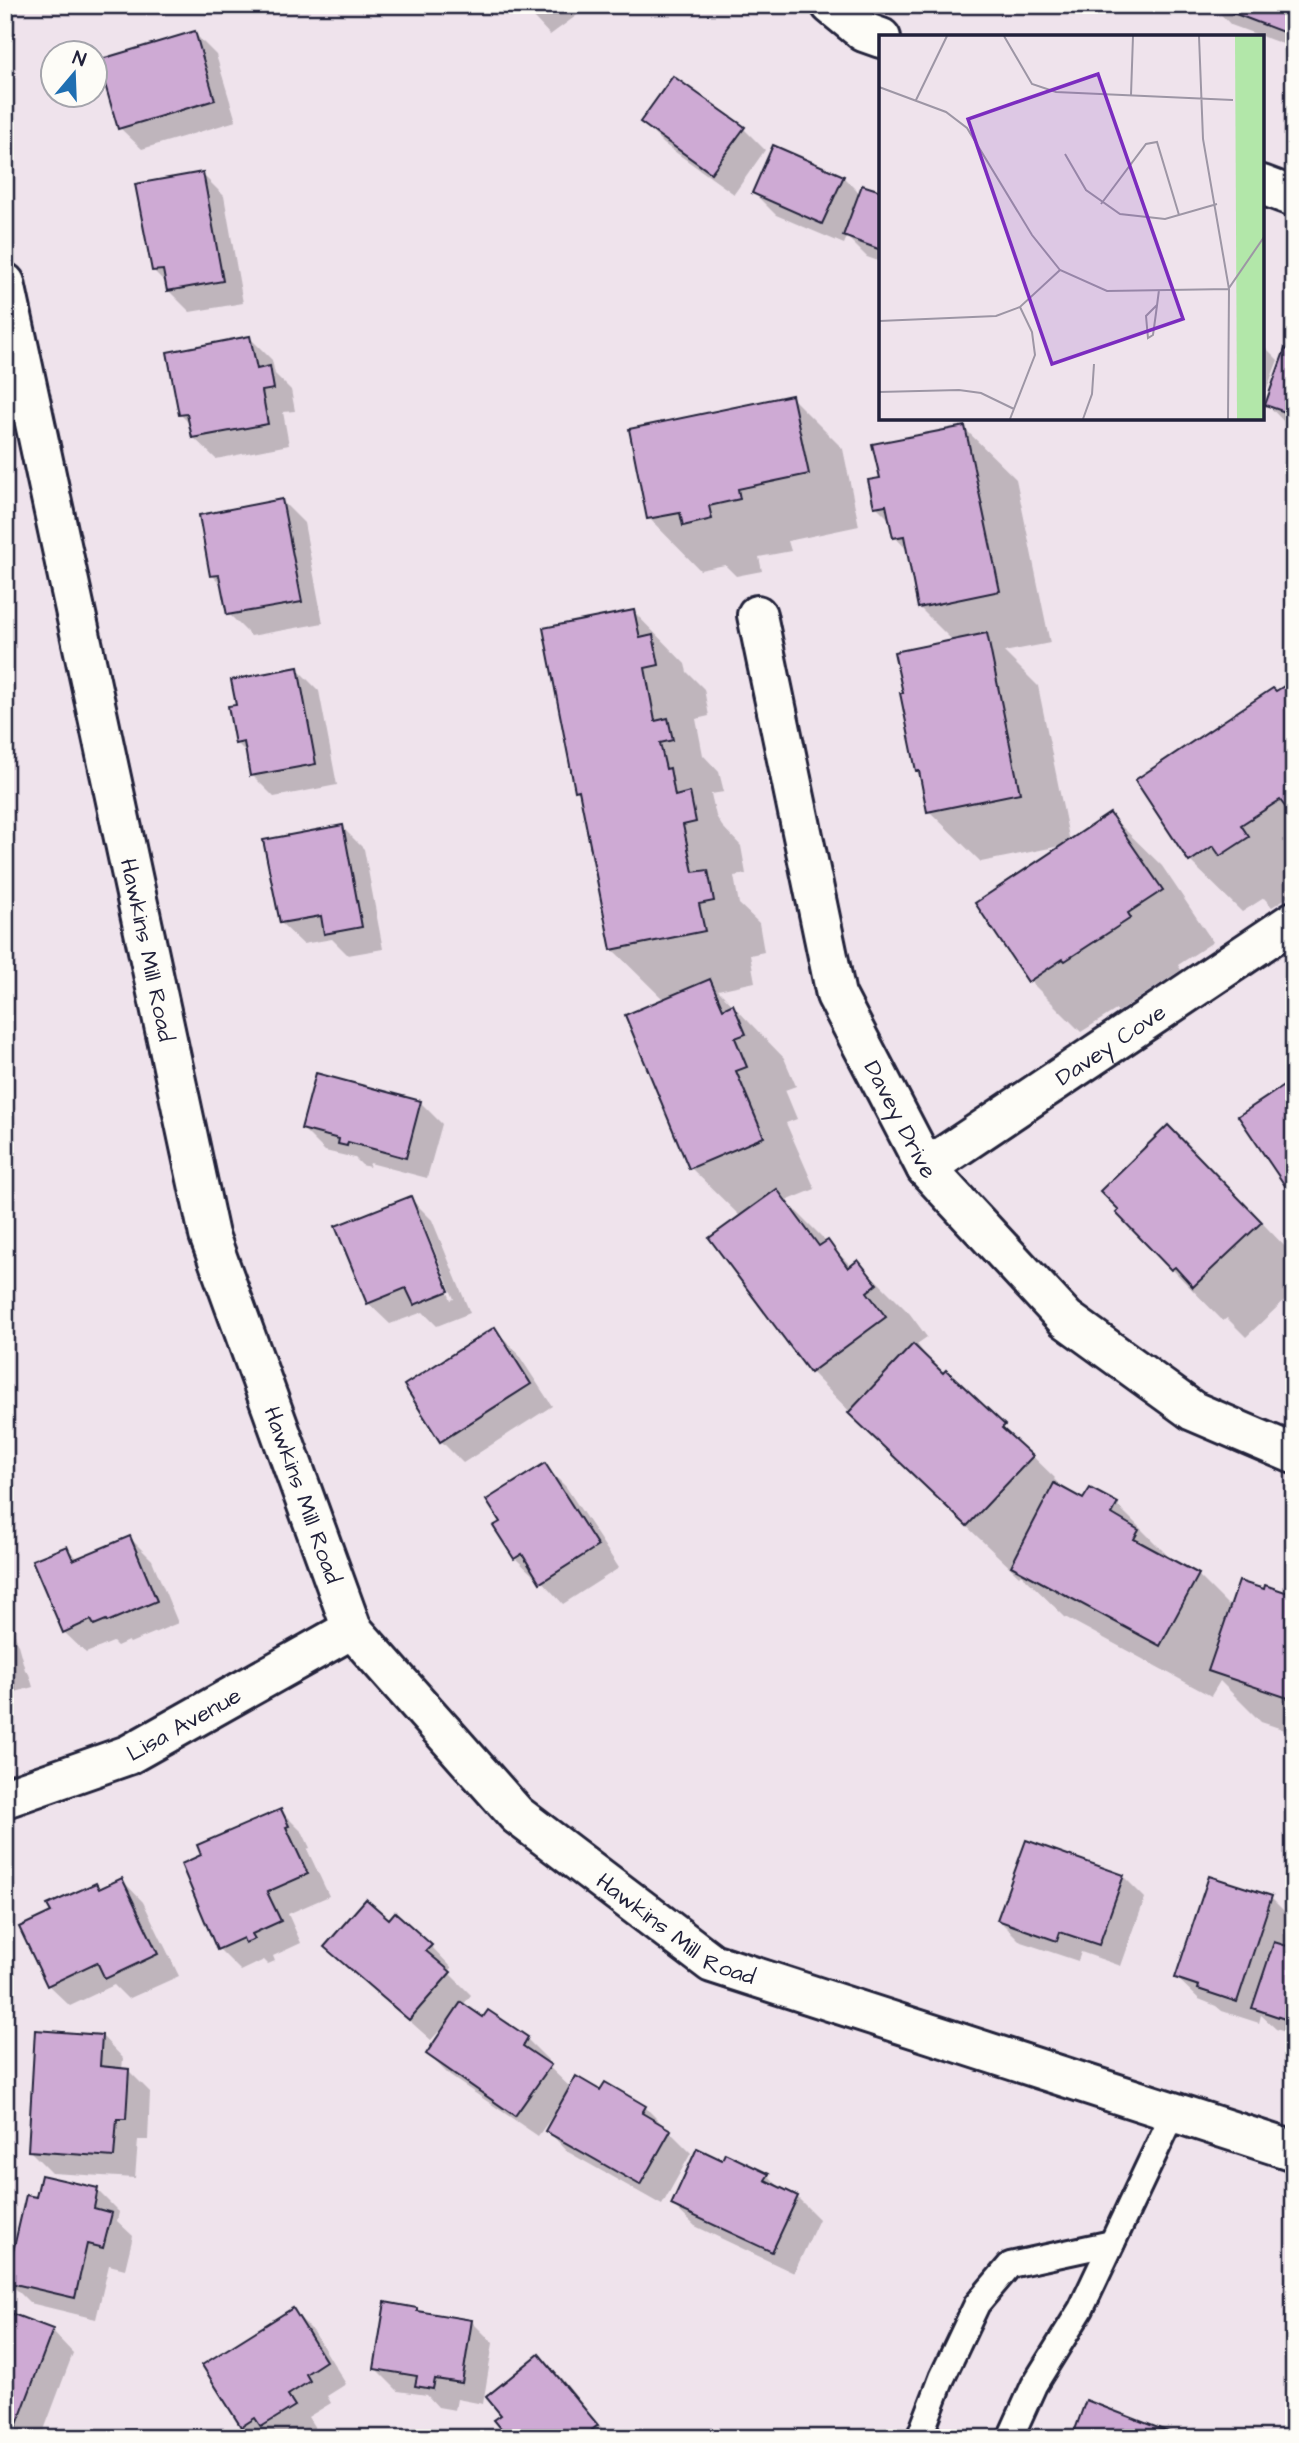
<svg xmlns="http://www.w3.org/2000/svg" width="1299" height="2443" viewBox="0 0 1299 2443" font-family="'Architects Daughter',sans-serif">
	<rect width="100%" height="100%" fill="#efe3ec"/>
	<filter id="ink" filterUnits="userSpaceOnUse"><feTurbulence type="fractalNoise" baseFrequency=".0143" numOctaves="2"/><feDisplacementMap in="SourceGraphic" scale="14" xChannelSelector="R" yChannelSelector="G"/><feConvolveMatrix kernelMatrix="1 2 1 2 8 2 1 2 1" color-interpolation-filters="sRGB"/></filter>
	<g filter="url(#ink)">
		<!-- shadow -->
		<g fill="#0003" fill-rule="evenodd">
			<polygon points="522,5 591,5 550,35"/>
			<polygon points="1187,5 1204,5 1202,11"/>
			<polygon points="1212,5 1294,5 1294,48 1231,25"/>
			<polygon points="194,33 216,55 236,121 142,149 120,128"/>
			<polygon points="642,122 743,128 765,150 734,194 664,144"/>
			<polygon points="202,174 224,196 243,303 190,312 168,290 167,284 154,271"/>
			<polygon points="843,177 861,195 881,193 881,262 867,257 847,237 844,244 776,215 754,193"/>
			<polygon points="250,338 272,360 275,374 291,390 295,411 283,412 289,445 216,459 194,438 191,425 180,414"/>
			<polygon points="1262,344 1278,360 1262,401"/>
			<polygon points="1294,354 1294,428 1288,426 1267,404"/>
			<polygon points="791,397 843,449 859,526 788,541 791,551 759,557 762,571 736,576 725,565 700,570 649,518"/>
			<polygon points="964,428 1016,479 1050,643 1004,652 1038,686 1070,842 1110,815 1162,866 1213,942 1178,965 1181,970 1118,1012 1116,1010 1081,1032 1030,981 1065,845 981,862 929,811 954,642 920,608 908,551 895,537 892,522 876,506 882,479"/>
			<polygon points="282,501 304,523 323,623 251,636 229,614 223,586 212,575"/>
			<polygon points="634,612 685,664 687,672 704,689 709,716 696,719 703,755 719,772 724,792 711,794 716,816 722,826 741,846 746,874 734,876 739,904 759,923 764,952 750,955 755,982 718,990 784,1058 796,1086 785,1090 797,1119 786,1123 815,1189 786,1201 852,1267 858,1262 910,1314 927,1337 917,1344 932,1364 943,1375 946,1372 1055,1478 1054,1479 1066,1492 1084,1502 1117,1505 1168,1556 1167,1559 1198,1575 1231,1608 1294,1597 1294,1733 1261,1722 1220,1681 1211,1696 1065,1617 1021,1574 1019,1576 901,1464 811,1372 741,1217 691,1168 664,1000 612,949 581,795 576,790"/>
			<polygon points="297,669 319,691 337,785 274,797 252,775 248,754 237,743 238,706"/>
			<polygon points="1294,682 1294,875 1291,877 1294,881 1294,893 1272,907 1264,898 1242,912 1190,861 1276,693"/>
			<polygon points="342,827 364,849 383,949 348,955 332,939 303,944 281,923"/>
			<polygon points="420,1102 442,1124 427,1178 370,1163 369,1167 362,1165 355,1158 325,1151 303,1129"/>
			<polygon points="1220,1179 1294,1256 1294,1291 1246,1337 1227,1318 1223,1321 1172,1269"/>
			<path d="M410,1198L432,1220L470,1313L437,1326L423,1312L390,1324L368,1303ZM419,1222H423L454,1299L451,1300Z"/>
			<polygon points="495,1330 516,1351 552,1406 463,1463 441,1441"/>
			<polygon points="544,1465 566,1487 619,1568 563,1604 539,1578 537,1579 515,1558 502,1522"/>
			<polygon points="130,1538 152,1560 178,1623 130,1643 128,1641 117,1646 113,1642 86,1653 64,1632 67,1548 78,1559"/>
			<polygon points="5,1616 12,1623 25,1670 29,1674 33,1687 5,1695"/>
			<polygon points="281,1811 303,1833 310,1848 307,1849 329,1896 288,1914 301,1943 273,1956 275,1961 268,1964 264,1960 241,1971 219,1949"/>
			<polygon points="1123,1876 1145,1898 1121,1966 1081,1952 1078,1961 1021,1942 999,1920"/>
			<polygon points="122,1880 143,1902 179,1976 128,1999 114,1985 70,2006 48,1985 53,1913 96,1885 101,1890"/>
			<polygon points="1271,1898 1293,1920 1284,1947 1294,1950 1294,2035 1276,2029 1261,2015 1259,2023 1222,2011 1216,2006 1199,1999 1177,1978"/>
			<polygon points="389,1921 431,1946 452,1968 448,1972 471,1995 463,2005 484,2019 527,2039 548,2060 546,2064 571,2088 600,2093 645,2107 691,2153 662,2205 568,2152 547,2130 555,2116 553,2115 538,2136 450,2076 428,2054 445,2029 443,2027 431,2040 327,1947"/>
			<polygon points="102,2036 123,2058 122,2070 128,2070 150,2092 148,2140 138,2140 135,2178 52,2173 30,2151"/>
			<polygon points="723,2163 768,2175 783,2191 797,2197 819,2219 794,2273 695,2226 673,2205"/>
			<polygon points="97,2190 119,2212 117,2221 133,2236 125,2269 109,2265 96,2319 30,2303 8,2281 37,2199"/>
			<polygon points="416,2309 420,2313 471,2321 493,2343 483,2404 457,2399 455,2410 438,2407 427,2395 398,2391 376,2369"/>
			<polygon points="292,2310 314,2332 346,2384 327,2396 331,2403 308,2417 315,2428 300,2438 254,2438 242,2425"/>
			<polygon points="5,2313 52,2331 73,2353 41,2438 5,2436"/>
			<polygon points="539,2356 561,2378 610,2438 511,2438 503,2415"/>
		</g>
		<!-- building -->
		<g fill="#ceaad4" stroke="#22223b" stroke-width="2">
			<polygon points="1212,5 1293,5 1283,32"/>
			<polygon points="195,31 215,100 118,129 98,60"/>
			<polygon points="673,76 745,127 711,173 640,122"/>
			<polygon points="773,145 844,176 822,224 752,193"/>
			<polygon points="203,172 223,281 167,291 163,270 152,271 135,184"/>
			<polygon points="862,185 881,191 881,250 843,236"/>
			<polygon points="250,336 257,369 270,366 274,389 262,391 268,424 192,438 187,414 179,415 167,352"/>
			<polygon points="1285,349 1294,352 1294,415 1265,405"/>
			<polygon points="792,395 809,474 738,489 740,499 709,506 712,519 683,526 680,513 647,519 629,429"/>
			<polygon points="965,426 1000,591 918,608 904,536 893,538 886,505 874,507 868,480 880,478 872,444"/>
			<polygon points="282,499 302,602 227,615 219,575 210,576 199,515"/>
			<polygon points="634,610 640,638 653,635 659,665 645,668 655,721 668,718 673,740 660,743 666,769 670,768 675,796 690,792 696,822 683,825 693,872 708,870 714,901 699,904 705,931 611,950 579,790 575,791 543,628"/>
			<polygon points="987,633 1020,793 927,812 919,771 916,771 900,693 903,693 894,652"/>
			<polygon points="298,667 316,764 250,776 244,742 235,744 228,706 236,705 231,680"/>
			<polygon points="1294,680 1294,803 1286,808 1280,800 1241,825 1249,837 1220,856 1213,846 1189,862 1135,780 1273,688 1276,691"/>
			<polygon points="1110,813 1163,890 1128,913 1131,918 1065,961 1063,959 1028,982 975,903"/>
			<polygon points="343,825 362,927 324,934 321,916 280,923 263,840"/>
			<polygon points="710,979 723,1009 733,1004 746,1034 735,1038 747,1067 736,1071 764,1137 689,1169 625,1015"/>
			<polygon points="316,1073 421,1101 406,1158 348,1142 347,1146 338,1144 339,1139 301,1129"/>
			<polygon points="1294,1079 1294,1191 1290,1193 1238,1116"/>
			<polygon points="1168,1125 1262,1222 1193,1287 1175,1267 1171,1270 1116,1213 1119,1210 1100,1191"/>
			<polygon points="777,1189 819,1246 828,1240 848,1268 858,1260 877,1284 867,1292 886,1317 810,1373 709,1238"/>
			<polygon points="411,1196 449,1291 414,1305 406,1288 367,1304 335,1226"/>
			<polygon points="495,1327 531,1384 440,1442 404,1385"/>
			<polygon points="913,1344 943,1373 946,1370 1005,1425 1002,1428 1033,1456 967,1526 848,1413"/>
			<polygon points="545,1463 598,1546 540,1583 522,1554 514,1559 493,1526 500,1522 486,1500"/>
			<polygon points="1054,1483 1083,1499 1090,1488 1118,1503 1112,1514 1139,1530 1134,1539 1199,1574 1160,1646 1011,1566"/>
			<polygon points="130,1536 157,1601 107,1622 106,1620 94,1625 91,1620 63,1633 32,1560 67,1546 73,1560"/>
			<polygon points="1239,1581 1264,1589 1265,1585 1294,1595 1294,1700 1208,1671"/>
			<polygon points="281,1809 289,1826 286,1827 308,1874 267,1892 281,1921 252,1934 255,1939 245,1943 243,1938 217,1950 181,1864 201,1855 197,1845"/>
			<polygon points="1026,1840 1124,1875 1099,1945 1060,1932 1057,1941 997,1920"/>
			<polygon points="1209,1876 1272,1896 1237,2002 1198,1989 1199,1986 1175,1978"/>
			<polygon points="122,1878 158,1954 105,1979 97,1962 47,1986 19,1927 51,1912 47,1905 96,1883 99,1889"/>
			<polygon points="366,1899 389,1919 395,1912 432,1945 426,1951 451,1972 409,2020 324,1947"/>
			<polygon points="1274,1942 1294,1948 1294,2022 1252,2008"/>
			<polygon points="461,2002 483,2017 488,2010 528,2037 523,2046 551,2065 515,2116 426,2054"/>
			<polygon points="35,2030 102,2035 100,2066 129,2069 126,2119 117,2119 114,2157 28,2151"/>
			<polygon points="576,2076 600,2090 605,2082 646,2106 642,2113 671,2130 640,2185 545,2131"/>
			<polygon points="697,2148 722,2160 725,2153 769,2174 765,2180 798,2196 772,2252 671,2205"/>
			<polygon points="41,2175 98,2188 94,2208 112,2213 103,2248 87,2244 75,2298 6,2282 26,2195 36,2197"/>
			<polygon points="385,2302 417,2308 417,2311 472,2320 462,2383 435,2379 433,2389 415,2386 417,2376 374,2369"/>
			<polygon points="293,2308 326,2361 306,2374 310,2381 288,2395 295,2406 261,2427 255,2418 241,2427 202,2365"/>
			<polygon points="5,2311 53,2329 16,2427 5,2423"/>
			<polygon points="539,2354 598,2425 582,2438 509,2438 494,2420 501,2415 486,2397"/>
			<polygon points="1086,2400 1184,2438 1072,2438"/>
		</g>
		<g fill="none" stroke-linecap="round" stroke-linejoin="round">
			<!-- service casing -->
			<g stroke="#22223b" stroke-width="30">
				<g id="service">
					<polyline points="919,2438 942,2378 977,2304 1010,2265 1112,2243"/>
					<polyline points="1010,2438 1034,2385 1081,2309 1174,2112"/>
				</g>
			</g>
			<!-- minor casing -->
			<g stroke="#22223b" stroke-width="44">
				<g id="minor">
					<polyline points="831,5 864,32 881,38"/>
					<polyline points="1262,185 1294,197"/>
					<path id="s1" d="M757,615L836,995L926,1168L1066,1319L1193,1411L1294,1454"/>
					<path id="s2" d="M926,1168L1294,921"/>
					<path id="s3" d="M5,1798L128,1755L352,1629"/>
				</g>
			</g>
			<!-- tertiary casing -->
			<g stroke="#22223b" stroke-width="44">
				<g id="tertiary">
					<path id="s4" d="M5,283L209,1235L352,1629L517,1815L712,1963L1294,2151"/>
				</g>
			</g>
			<!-- service -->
			<use href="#service" stroke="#fdfcf7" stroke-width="24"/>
			<!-- minor -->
			<use href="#minor" stroke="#fdfcf7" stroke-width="38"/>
			<!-- tertiary -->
			<use href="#tertiary" stroke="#fdfcf7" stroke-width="38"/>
		</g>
	</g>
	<g text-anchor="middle" stroke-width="7" stroke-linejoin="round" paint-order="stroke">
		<!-- street labels -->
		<g font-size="23" fill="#22223b" stroke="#fdfcf7">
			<text dy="8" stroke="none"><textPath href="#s4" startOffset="682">Hawkins Mill Road</textPath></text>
			<text dy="8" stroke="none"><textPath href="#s2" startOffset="222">Davey Cove</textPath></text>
			<text dy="8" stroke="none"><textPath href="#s1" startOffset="528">Davey Drive</textPath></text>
			<text dy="8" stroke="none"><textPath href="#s4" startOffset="1250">Hawkins Mill Road</textPath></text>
			<text dy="8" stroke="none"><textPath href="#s3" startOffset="194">Lisa Avenue</textPath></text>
			<text dy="8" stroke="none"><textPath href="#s4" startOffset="1838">Hawkins Mill Road</textPath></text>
		</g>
	</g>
	<!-- overview -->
	<g transform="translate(879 35)">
		<rect width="385" height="385" fill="#efe3ec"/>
		<path d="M356,1H385V384H358Z" fill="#b2e7a9"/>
		<path fill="none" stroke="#9d96a5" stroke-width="2" d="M125,1L153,49L177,57L354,65M320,1L324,104L350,254L349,384M0,52L67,77L88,93L153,200L181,235L228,256L350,254M252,60L254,1M37,65L68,1M186,119L207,155L241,179L286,184L338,169M222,169L267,109L278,107L300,180M350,253L385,202M278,270L267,281L269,303L274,300L277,278L280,255M0,286L117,281L141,272L181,235M0,357L80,355L102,358L135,374M131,384L156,320L153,297L141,272M204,384L213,359L215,329"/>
		<path fill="#7b2cbf" fill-opacity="0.15" stroke="#7b2cbf" stroke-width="3.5" d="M219,39L304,284L173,329L89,84Z"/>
		<rect width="385" height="385" fill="none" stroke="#22223b" stroke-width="3.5"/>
	</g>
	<!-- margin -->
	<rect width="1299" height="2443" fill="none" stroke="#fdfcf7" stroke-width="28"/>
	<rect x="14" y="14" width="1271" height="2415" fill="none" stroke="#22223b" stroke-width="2.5" filter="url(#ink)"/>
	<!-- north arrow -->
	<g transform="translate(74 74) rotate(19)"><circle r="33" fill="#fdfcf7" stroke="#a5a5ac" stroke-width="2"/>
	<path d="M0-5L12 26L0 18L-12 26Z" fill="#1f6fb2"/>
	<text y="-10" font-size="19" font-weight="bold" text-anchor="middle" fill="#22223b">N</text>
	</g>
</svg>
